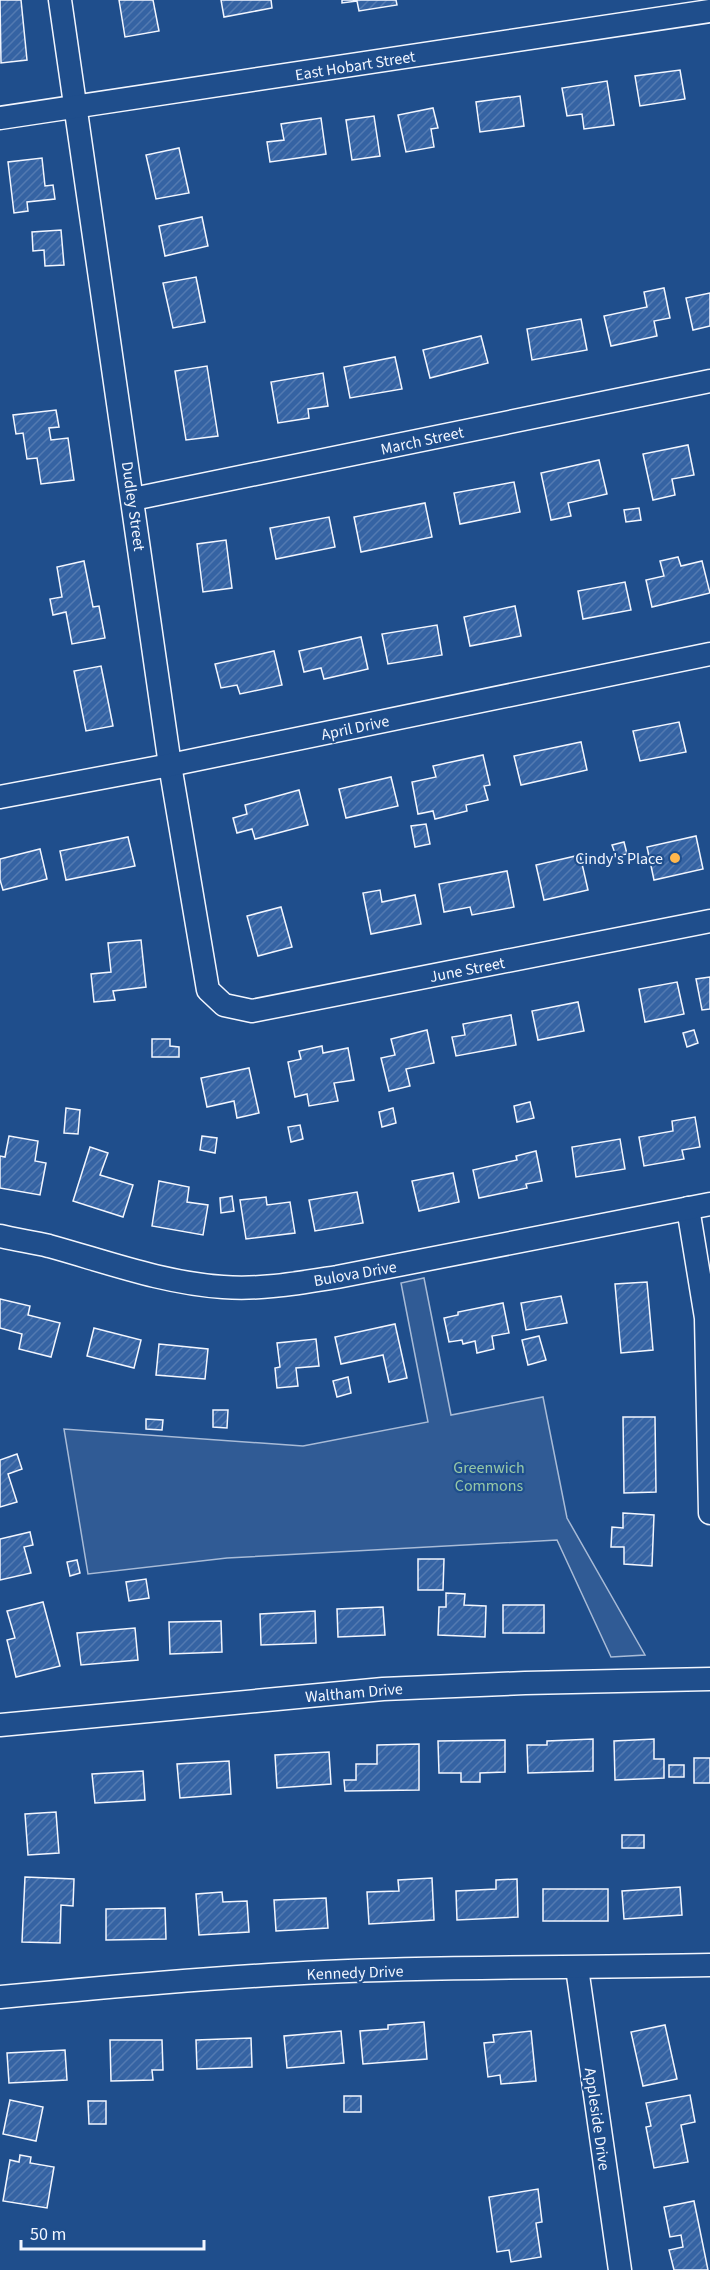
<svg xmlns="http://www.w3.org/2000/svg" width="710" height="2270" viewBox="0 0 710 2270" font-family="'Source Sans 3',sans-serif">
	<defs>
		<pattern id="building-hatch" width="6" height="6" patternUnits="userSpaceOnUse" patternTransform="scale(1.5)"><rect width="6" height="6" fill="#3563a3"/><path d="M-1 1l2-2M0 6l6-6M5 7l2-2" fill="none" stroke="#537ab1"/></pattern>
	</defs>
	<rect width="100%" height="100%" fill="#1f4e8c"/>
	<!-- built -->
	<polygon fill="#305b95" stroke="#a8bbd7" stroke-width="1.5" points="424,1278 451,1415 543,1397 567,1518 645,1655 611,1657 557,1540 227,1558 88,1574 64,1429 303,1446 428,1422 401,1283"/>
	<!-- building -->
	<g fill="url(#building-hatch)" stroke="#f2f6ff" stroke-width="1.5">
		<polygon points="0,0 21,0 27,60 1,63"/>
		<polygon points="119,0 153,0 159,31 125,37"/>
		<polygon points="221,0 271,0 272,8 224,17"/>
		<polygon points="342,0 396,0 397,5 359,11 357,1 342,3"/>
		<polygon points="680,70 685,99 640,106 635,76"/>
		<polygon points="607,81 614,125 584,129 582,114 567,116 562,88"/>
		<polygon points="520,96 524,126 480,132 476,102"/>
		<polygon points="433,108 438,128 431,129 434,147 406,152 398,115"/>
		<polygon points="374,116 380,156 352,160 346,120"/>
		<polygon points="321,118 326,154 270,162 267,142 284,140 281,124"/>
		<polygon points="179,148 189,193 156,199 146,155"/>
		<polygon points="42,158 45,186 53,185 55,199 27,202 28,211 14,213 8,162"/>
		<polygon points="202,217 208,246 165,256 159,226"/>
		<polygon points="61,230 64,265 45,266 44,250 33,251 32,232"/>
		<polygon points="196,277 205,322 173,328 163,283"/>
		<polygon points="664,288 670,318 654,321 657,336 611,346 604,316 647,307 644,292"/>
		<polygon points="710,293 710,326 693,330 686,298"/>
		<polygon points="581,319 587,350 532,360 527,329"/>
		<polygon points="481,336 488,363 430,378 423,350"/>
		<polygon points="395,357 402,389 350,398 344,367"/>
		<polygon points="207,366 218,436 186,440 175,371"/>
		<polygon points="323,373 328,406 308,409 309,418 278,423 271,382"/>
		<polygon points="56,410 59,427 49,428 51,440 68,438 74,480 41,484 37,458 27,459 23,433 16,434 13,415"/>
		<polygon points="688,445 694,475 672,479 675,495 653,500 643,454"/>
		<polygon points="599,460 607,494 568,503 571,516 551,520 541,473"/>
		<polygon points="514,482 520,512 460,524 454,493"/>
		<polygon points="425,503 432,537 361,552 354,517"/>
		<polygon points="639,508 641,520 626,522 624,510"/>
		<polygon points="329,517 335,547 276,559 270,528"/>
		<polygon points="226,540 232,588 203,592 197,544"/>
		<polygon points="678,557 681,566 702,561 710,593 652,607 646,580 664,576 660,561"/>
		<polygon points="84,561 93,607 99,606 105,638 72,644 66,612 53,615 50,599 62,597 57,567"/>
		<polygon points="625,582 631,610 583,619 578,591"/>
		<polygon points="515,606 521,636 470,646 464,617"/>
		<polygon points="437,625 442,655 388,664 382,634"/>
		<polygon points="361,637 368,669 324,679 321,668 304,672 299,651"/>
		<polygon points="274,651 282,685 240,694 237,685 221,688 215,664"/>
		<polygon points="101,666 113,726 86,731 74,671"/>
		<polygon points="679,722 686,752 640,761 633,731"/>
		<polygon points="581,742 587,770 521,785 514,756"/>
		<polygon points="483,755 490,785 484,786 488,800 466,805 467,811 435,819 433,811 418,814 412,782 436,777 433,766"/>
		<polygon points="391,777 398,806 346,818 339,789"/>
		<polygon points="299,790 308,825 255,839 252,829 237,833 233,818 247,814 245,805"/>
		<polygon points="426,824 430,844 415,847 411,826"/>
		<polygon points="696,836 703,869 654,880 647,847"/>
		<polygon points="128,837 135,866 66,880 60,851"/>
		<polygon points="624,842 627,854 616,856 612,845"/>
		<polygon points="40,849 47,879 3,890 0,880 0,859"/>
		<polygon points="580,855 588,890 544,900 536,865"/>
		<polygon points="507,871 514,907 472,915 470,907 444,912 439,884"/>
		<polygon points="380,890 382,902 415,895 421,924 371,934 363,893"/>
		<polygon points="281,907 292,947 258,956 247,916"/>
		<polygon points="141,940 146,987 113,991 115,1000 94,1002 91,974 111,972 108,943"/>
		<polygon points="710,977 710,1009 702,1010 696,979"/>
		<polygon points="677,982 684,1014 645,1022 639,989"/>
		<polygon points="578,1002 584,1031 538,1040 532,1011"/>
		<polygon points="511,1015 516,1045 456,1056 452,1037 465,1035 463,1024"/>
		<polygon points="427,1030 434,1063 406,1069 410,1086 389,1091 381,1058 395,1055 391,1039"/>
		<polygon points="694,1030 698,1043 687,1047 683,1033"/>
		<polygon points="152,1039 170,1039 170,1046 179,1047 179,1057 152,1057"/>
		<polygon points="322,1046 323,1053 348,1048 354,1080 334,1083 338,1101 309,1106 307,1094 295,1097 288,1062 301,1059 299,1051"/>
		<polygon points="249,1068 259,1113 237,1118 234,1101 207,1107 201,1078"/>
		<polygon points="530,1102 534,1118 517,1122 514,1106"/>
		<polygon points="66,1108 80,1110 78,1134 64,1133"/>
		<polygon points="393,1108 396,1123 382,1127 379,1112"/>
		<polygon points="695,1117 700,1147 682,1150 684,1159 644,1166 639,1137 673,1131 672,1121"/>
		<polygon points="300,1125 303,1139 291,1142 288,1127"/>
		<polygon points="9,1136 38,1141 35,1161 46,1163 40,1195 0,1188 0,1156 5,1157"/>
		<polygon points="202,1136 217,1138 215,1153 200,1150"/>
		<polygon points="620,1139 625,1169 576,1177 572,1147"/>
		<polygon points="90,1147 108,1153 100,1175 133,1185 123,1217 73,1201"/>
		<polygon points="536,1151 542,1181 526,1184 527,1188 479,1198 473,1170 517,1160 516,1156"/>
		<polygon points="453,1173 459,1202 419,1211 412,1181"/>
		<polygon points="159,1181 189,1187 187,1202 208,1205 203,1235 152,1226"/>
		<polygon points="357,1192 363,1223 315,1231 309,1200"/>
		<polygon points="232,1196 234,1211 221,1213 220,1198"/>
		<polygon points="266,1197 267,1205 290,1202 295,1233 246,1239 240,1200"/>
		<polygon points="647,1282 653,1350 621,1353 615,1284"/>
		<polygon points="561,1296 567,1323 526,1330 521,1303"/>
		<polygon points="0,1299 30,1306 28,1315 60,1323 51,1357 19,1349 22,1334 0,1328"/>
		<polygon points="503,1303 509,1333 492,1336 494,1349 477,1353 475,1341 463,1344 462,1340 449,1342 444,1318 458,1315 458,1312"/>
		<polygon points="395,1324 407,1378 389,1382 383,1355 341,1364 335,1337"/>
		<polygon points="94,1328 141,1340 134,1368 87,1356"/>
		<polygon points="539,1336 546,1360 528,1365 522,1340"/>
		<polygon points="316,1339 319,1366 296,1368 298,1386 277,1388 275,1368 280,1367 277,1343"/>
		<polygon points="159,1344 208,1349 205,1379 156,1375"/>
		<polygon points="348,1377 351,1393 337,1397 333,1381"/>
		<polygon points="213,1410 228,1410 227,1428 213,1427"/>
		<polygon points="623,1417 655,1417 656,1492 624,1493"/>
		<polygon points="146,1419 163,1420 162,1430 146,1429"/>
		<polygon points="17,1454 22,1469 8,1474 17,1502 0,1507 0,1460"/>
		<polygon points="623,1513 654,1515 652,1566 624,1564 624,1547 611,1547 612,1527 623,1528"/>
		<polygon points="30,1532 33,1545 24,1547 31,1573 0,1580 0,1539"/>
		<polygon points="418,1559 444,1559 443,1590 418,1590"/>
		<polygon points="77,1560 80,1573 70,1576 67,1562"/>
		<polygon points="146,1579 149,1598 129,1601 126,1582"/>
		<polygon points="446,1593 465,1594 464,1605 486,1606 485,1637 438,1635 439,1607 446,1607"/>
		<polygon points="43,1602 60,1666 16,1677 7,1640 15,1638 7,1611"/>
		<rect x="503" y="1605" width="41" height="28"/>
		<polygon points="383,1607 385,1635 338,1637 337,1609"/>
		<polygon points="315,1611 316,1643 261,1645 260,1614"/>
		<polygon points="221,1621 222,1652 170,1654 169,1622"/>
		<polygon points="135,1628 138,1660 81,1665 77,1633"/>
		<polygon points="593,1739 593,1771 528,1773 527,1745 547,1745 547,1741"/>
		<polygon points="654,1739 654,1759 664,1759 664,1778 615,1780 614,1741"/>
		<polygon points="505,1740 505,1772 480,1773 480,1782 461,1782 461,1773 439,1773 438,1741"/>
		<polygon points="419,1744 419,1790 345,1791 344,1780 356,1780 356,1764 377,1764 377,1745"/>
		<polygon points="329,1752 331,1784 277,1788 275,1755"/>
		<rect x="694" y="1758" width="16" height="25"/>
		<polygon points="229,1761 231,1794 180,1798 177,1764"/>
		<rect x="669" y="1765" width="15" height="12"/>
		<polygon points="143,1771 145,1800 95,1803 92,1774"/>
		<polygon points="56,1812 59,1853 28,1855 25,1814"/>
		<rect x="622" y="1835" width="22" height="13"/>
		<polygon points="25,1877 74,1879 73,1906 61,1905 60,1943 22,1942"/>
		<polygon points="432,1878 434,1920 369,1924 367,1892 399,1891 398,1880"/>
		<polygon points="517,1879 518,1917 457,1920 456,1891 496,1889 496,1880"/>
		<polygon points="680,1887 682,1915 624,1919 622,1891"/>
		<rect x="543" y="1889" width="65" height="32"/>
		<polygon points="222,1892 223,1902 247,1901 249,1932 199,1935 196,1894"/>
		<polygon points="326,1898 328,1928 276,1931 274,1900"/>
		<polygon points="165,1908 166,1939 106,1940 106,1909"/>
		<polygon points="424,2022 427,2059 363,2064 360,2031 388,2029 388,2025"/>
		<polygon points="665,2025 677,2079 643,2086 631,2032"/>
		<polygon points="341,2031 344,2063 287,2068 284,2036"/>
		<polygon points="531,2031 536,2081 501,2084 500,2075 488,2077 484,2043 494,2042 493,2035"/>
		<polygon points="251,2038 252,2067 197,2069 196,2040"/>
		<polygon points="110,2040 162,2040 163,2070 152,2070 153,2080 111,2081"/>
		<polygon points="65,2050 67,2080 9,2083 7,2053"/>
		<polygon points="690,2095 695,2122 681,2125 688,2162 654,2168 646,2127 651,2126 646,2103"/>
		<rect x="344" y="2096" width="17" height="16"/>
		<polygon points="10,2100 43,2107 36,2141 3,2134"/>
		<polygon points="88,2101 106,2101 106,2124 89,2124"/>
		<polygon points="20,2155 31,2157 30,2163 54,2167 47,2208 3,2201 10,2160 19,2162"/>
		<polygon points="538,2189 542,2222 536,2223 541,2257 511,2262 509,2250 497,2252 489,2197"/>
		<polygon points="694,2201 708,2270 674,2270 669,2250 683,2247 681,2235 670,2237 664,2207"/>
	</g>
	<g fill="none" stroke-linecap="round" stroke-linejoin="round">
		<!-- minor casing -->
		<g stroke="#f2f6ff" stroke-width="25">
			<g id="minor">
				<polyline points="60,0 170,765 208,990 224,1005 252,1011 710,921"/>
				<polyline points="0,118 710,11"/>
				<polyline points="133,499 710,381"/>
				<polyline points="0,797 170,765 710,654"/>
				<polyline points="688,1208 706,1318 710,1513"/>
				<path d="M0,1236C16,1240 33,1242 49,1246C107,1262 163,1283 223,1287C261,1290 299,1283 337,1277L710,1204"/>
				<polyline points="0,1725 383,1689 525,1683 710,1679"/>
				<polyline points="577,1968 620,2270"/>
				<path d="M0,1997C108,1987 216,1977 325,1972C453,1966 582,1968 710,1965"/>
			</g>
		</g>
		<!-- minor -->
		<use href="#minor" stroke="#1f4e8c" stroke-width="22"/>
	</g>
	<!-- markers -->
	<circle fill="#ffb74d" stroke="#1f4e8c" stroke-width="2" cx="675" cy="858" r="6"/>
	<g text-anchor="middle" stroke-width="4.5" stroke-linejoin="round" paint-order="stroke">
		<!-- street labels -->
		<g font-size="16" fill="#f2f6ff" stroke="#1f4e8c">
			<text transform="translate(355 65) rotate(-9)" y="6">East Hobart Street</text>
			<text transform="translate(422 440) rotate(-12)" y="6">March Street</text>
			<text transform="translate(134 506) rotate(82)" y="6">Dudley Street</text>
			<text transform="translate(355 727) rotate(-12)" y="6">April Drive</text>
			<text transform="translate(467 969) rotate(-11)" y="6">June Street</text>
			<text transform="translate(355 1273) rotate(-10)" y="6">Bulova Drive</text>
			<text transform="translate(354 1692) rotate(-5)" y="6">Waltham Drive</text>
			<text transform="translate(355 1972) rotate(-2)" y="6">Kennedy Drive</text>
			<text transform="translate(598 2119) rotate(82)" y="6">Appleside Drive</text>
		</g>
		<!-- poi labels -->
		<g font-size="16" fill="#f2f6ff" stroke="#1f4e8c" text-anchor="end">
			<text x="663" y="864">Cindy's Place</text>
		</g>
		<!-- park labels -->
		<g font-size="16" fill="#97c8a6" stroke="#1f4e8c">
			<text x="489" y="1473">Greenwich<tspan x="489" dy="18">Commons</tspan></text>
		</g>
	</g>
	<!-- scale -->
	<path d="M21 2240v9h183v-9" fill="none" stroke="#f2f6ff" stroke-width="3"/>
	<text x="30" y="2240" font-size="18" fill="#f2f6ff" stroke="#1f4e8c" stroke-width="4.5" paint-order="stroke">50 m</text>
</svg>
